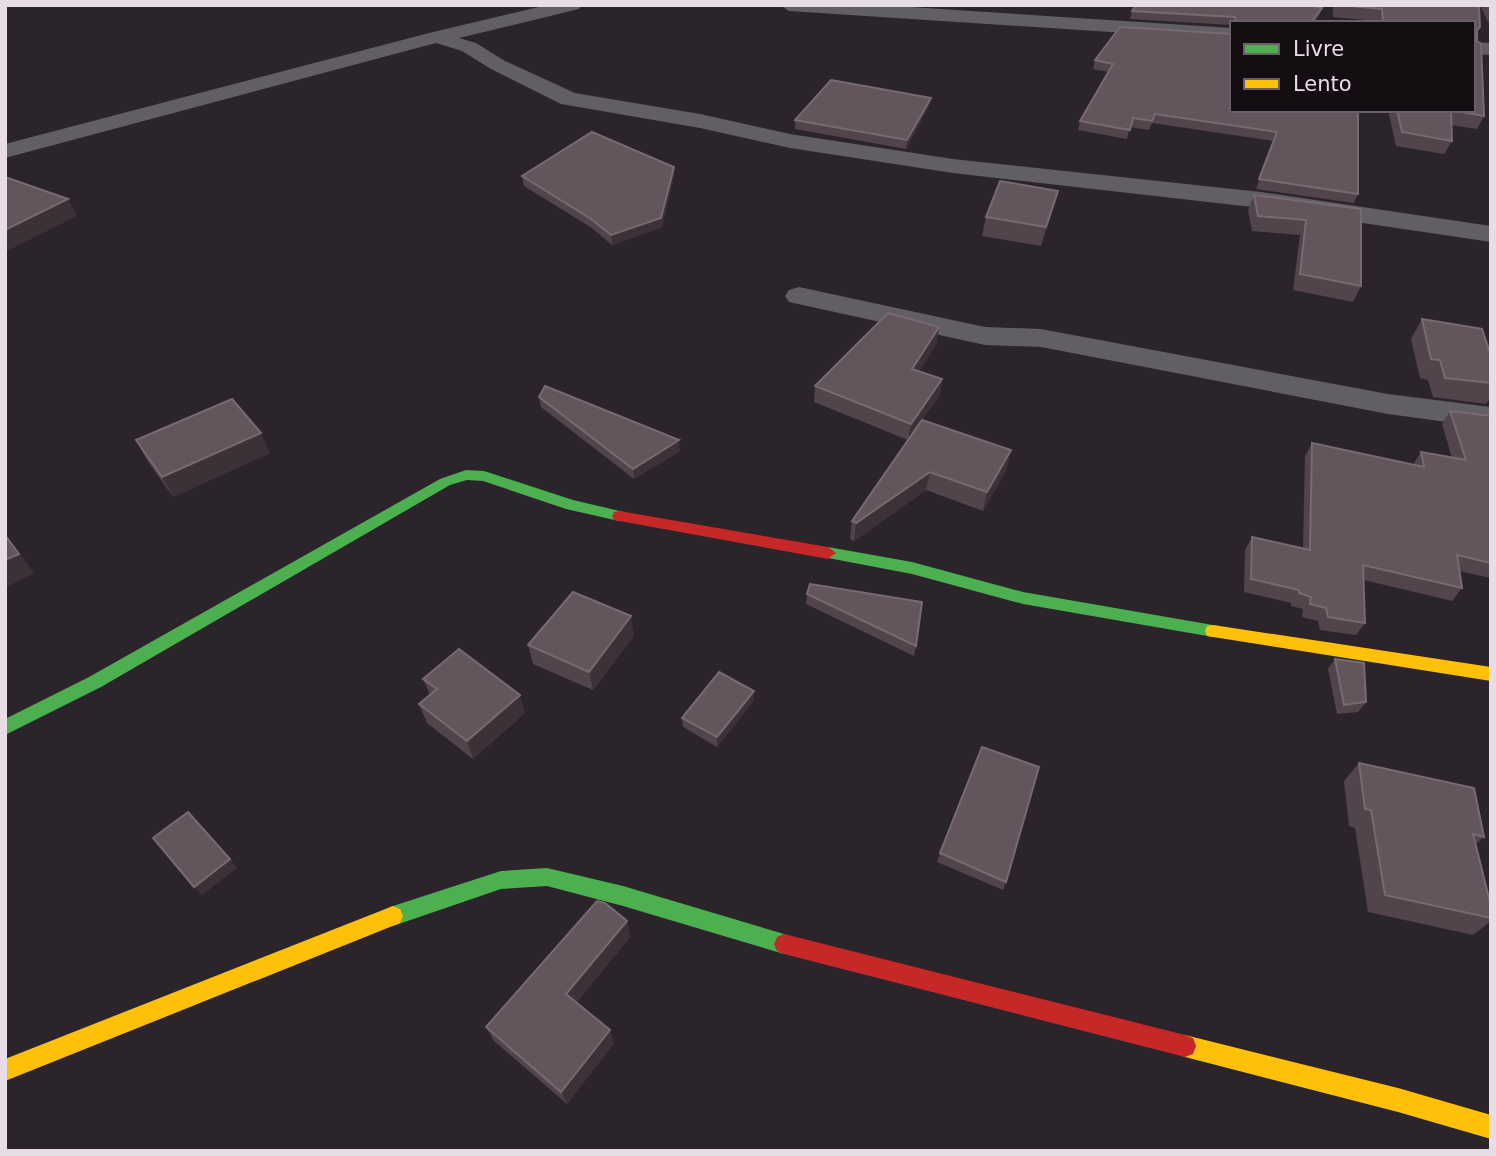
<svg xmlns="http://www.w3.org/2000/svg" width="1496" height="1156" viewBox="0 0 1496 1156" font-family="'DejaVu Sans',sans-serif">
	<rect width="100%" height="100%" fill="#2c242b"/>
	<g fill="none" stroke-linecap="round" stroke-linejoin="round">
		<!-- street -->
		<g fill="#615e65" fill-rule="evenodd">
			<polygon points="547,5 581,5 579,9 459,38 476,43 505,61 575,93 700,114 790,134 953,159 1261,192 1491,226 1491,242 1261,208 953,173 790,148 700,128 561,104 491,69 462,51 436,43 5,158 5,144 429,33"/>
			<polygon points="780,5 880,5 1232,28 1232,40 789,11"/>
			<polygon points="1473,42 1491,43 1491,55 1473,54"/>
			<polygon points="799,287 985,327 1041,329 1388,394 1491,407 1491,428 1388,414 1041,347 985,345 789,302 785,296 789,290"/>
		</g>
		<!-- fast -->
		<g fill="#4caf50" fill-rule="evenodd">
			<polygon points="466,470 484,471 573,500 624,512 626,516 619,521 566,509 483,481 467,480 450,485 101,687 5,735 5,719 89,677 440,479"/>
			<polygon points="828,547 912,562 1023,592 1213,625 1219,626 1221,631 1219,636 1213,637 1023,604 912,574 823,557 820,553"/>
			<polygon points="547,868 623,886 784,934 791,937 794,944 791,951 784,954 623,906 547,886 501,889 393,926 386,923 383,916 386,909 393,906 501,871"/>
		</g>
		<!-- slow -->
		<g fill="#ffc107" fill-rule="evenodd">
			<polygon points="1213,625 1491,667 1491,681 1213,637 1207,636 1205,631 1207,626"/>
			<polygon points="393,906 400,909 403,916 400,923 5,1081 5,1059"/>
			<polygon points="1185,1035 1398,1088 1491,1115 1491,1139 1398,1112 1185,1057 1177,1054 1174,1046 1177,1038"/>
		</g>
		<!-- jam -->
		<g fill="#c62828" fill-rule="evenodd">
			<polygon points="619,511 828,547 836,553 828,559 614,520 612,516 614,512"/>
			<polygon points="784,934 1185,1035 1193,1038 1196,1046 1193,1054 1185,1057 784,954 777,951 774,944 777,937"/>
		</g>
	</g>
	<!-- wall -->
	<g fill="#52444b">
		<polygon points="1333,5 1479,5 1480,27 1477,34 1477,41 1484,116 1477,129 1451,125 1452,141 1444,154 1396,146 1388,110 1473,110 1473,23 1377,23 1377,21 1333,17"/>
		<polygon points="1480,5 1491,5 1491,28"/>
		<polygon points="1322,8 1319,16 1314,23 1232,23 1232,25 1130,19 1132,11"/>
		<polygon points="1120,27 1232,110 1358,110 1358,194 1354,203 1256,189 1274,141 1152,123 1149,130 1130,127 1127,139 1078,130 1080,121 1108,72 1093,69 1095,60"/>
		<polygon points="931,98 929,106 906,149 795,129 795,120"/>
		<polygon points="674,167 674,176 662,227 612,245 592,228 524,186 522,176"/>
		<polygon points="1058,191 1053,209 1041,246 982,236 986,217"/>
		<polygon points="1254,195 1361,209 1361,286 1353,302 1293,290 1300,235 1252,231 1248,210"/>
		<polygon points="1422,319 1491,356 1491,397 1486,404 1433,397 1428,380 1420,378 1411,339"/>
		<polygon points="937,343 919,371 942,379 940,395 922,420 1007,469 983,511 926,490 854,541 850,539 852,521 908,440 814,402 815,386"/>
		<polygon points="539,397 680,451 634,479 541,407"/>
		<polygon points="1450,411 1491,416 1491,578 1459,571 1462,588 1452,601 1364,580 1365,623 1356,635 1320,630 1318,621 1302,617 1303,609 1291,606 1291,603 1244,592 1245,550 1252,537 1303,548 1305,456 1312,443 1413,465 1421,452 1452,458 1442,424"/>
		<polygon points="136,440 270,453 173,497 147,460"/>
		<polygon points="807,594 916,646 914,656 806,604"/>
		<polygon points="634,635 593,690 533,664 528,645"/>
		<polygon points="1335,659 1366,702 1358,712 1337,714 1328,669"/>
		<polygon points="423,679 525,713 473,759 427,723 419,704 430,695"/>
		<polygon points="754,691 754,700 717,747 683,727 682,718"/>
		<polygon points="1359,763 1484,837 1476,844 1491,921 1473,935 1368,912 1355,828 1349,826 1344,781"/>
		<polygon points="940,853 1006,882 1003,890 937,862"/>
		<polygon points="627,921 630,937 576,1003 614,1043 567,1104 494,1041 486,1027"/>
	</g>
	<!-- shaded-wall -->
	<g fill="#3c3137">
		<polygon points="1322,8 1319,16 1314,23 1311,23"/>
		<polygon points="931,98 929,106 906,149 907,140"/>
		<polygon points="674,167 674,176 662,227 612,245 611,235"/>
		<polygon points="1058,191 1053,209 1041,246 1046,227"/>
		<polygon points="68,199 77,216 5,252 5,230"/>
		<polygon points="939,327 937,343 910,385 912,369"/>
		<polygon points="942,379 940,395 908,440 911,424"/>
		<polygon points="261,433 270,453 173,497 162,477"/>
		<polygon points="679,440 680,451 634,479 633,469"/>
		<polygon points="1011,450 1007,469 983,511 987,492"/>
		<polygon points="930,472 926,490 854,541 856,523"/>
		<polygon points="5,533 34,573 5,588"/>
		<polygon points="631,616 634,635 593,690 589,672"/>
		<polygon points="754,691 754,700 717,747 717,737"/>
		<polygon points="520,695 525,713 473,759 467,741"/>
		<polygon points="230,859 237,868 202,895 194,887"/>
		<polygon points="627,921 630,937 571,1009 566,994"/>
		<polygon points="610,1030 614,1043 567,1104 561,1092"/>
	</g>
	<!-- building -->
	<g fill="#62555b" stroke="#776a71" stroke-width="2">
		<polygon points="1136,5 1309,5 1322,8 1311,23 1236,23 1235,17 1132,11"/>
		<polygon points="1341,5 1479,5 1480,27 1477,30 1477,41 1481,44 1484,116 1451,110 1473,110 1473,23 1383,23 1382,9"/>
		<polygon points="1120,27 1232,34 1232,110 1358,110 1358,194 1259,179 1277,132 1155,114 1152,121 1133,118 1130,130 1080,121 1113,64 1095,60"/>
		<polygon points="831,80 931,98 907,140 795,120"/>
		<polygon points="1397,110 1451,110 1452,141 1402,132"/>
		<polygon points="592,132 674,167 661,218 611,235 591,219 522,176"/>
		<polygon points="5,177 68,199 5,230"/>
		<polygon points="1000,181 1058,191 1046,227 986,217"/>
		<polygon points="1254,195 1361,209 1361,286 1300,274 1306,220 1258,216"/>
		<polygon points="888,313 939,327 912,369 942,379 911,424 815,386"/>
		<polygon points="1422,319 1482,329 1491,356 1491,383 1445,378 1440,360 1431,359"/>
		<polygon points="545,386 679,440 633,469 539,397"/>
		<polygon points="232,399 261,433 162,477 136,440"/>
		<polygon points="1450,411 1491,416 1491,563 1457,555 1462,588 1363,565 1365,623 1328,617 1326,608 1310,604 1311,597 1299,593 1299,590 1251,579 1252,537 1310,550 1312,443 1424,467 1421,452 1466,460"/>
		<polygon points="922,420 1011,450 987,492 930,472 856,523 852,521"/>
		<polygon points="5,535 19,554 5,560"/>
		<polygon points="810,584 922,602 916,646 807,594"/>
		<polygon points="573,592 631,616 589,672 528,645"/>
		<polygon points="459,649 520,695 467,741 419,704 437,689 423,679"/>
		<polygon points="1335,659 1364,663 1366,702 1344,705"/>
		<polygon points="719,672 754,691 717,737 682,718"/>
		<polygon points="982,747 1039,767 1006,882 940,853"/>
		<polygon points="1359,763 1474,788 1484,837 1473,834 1491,906 1491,918 1385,895 1371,810 1365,809"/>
		<polygon points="188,812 230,859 194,887 153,838"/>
		<polygon points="597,901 605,903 627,921 566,994 610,1030 561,1092 486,1027"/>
	</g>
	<!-- border -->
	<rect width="1496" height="1156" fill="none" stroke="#e8dde6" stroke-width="14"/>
	<!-- legend -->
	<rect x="1230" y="21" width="245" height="91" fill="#140d12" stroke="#696067" stroke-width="2"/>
	<rect x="1244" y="44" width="35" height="10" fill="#4caf50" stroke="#696067" stroke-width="2"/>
	<text x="1293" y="56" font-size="21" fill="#e8dde6">Livre</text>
	<rect x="1244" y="79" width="35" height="10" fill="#ffc107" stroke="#696067" stroke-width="2"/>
	<text x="1293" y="91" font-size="21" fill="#e8dde6">Lento</text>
</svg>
